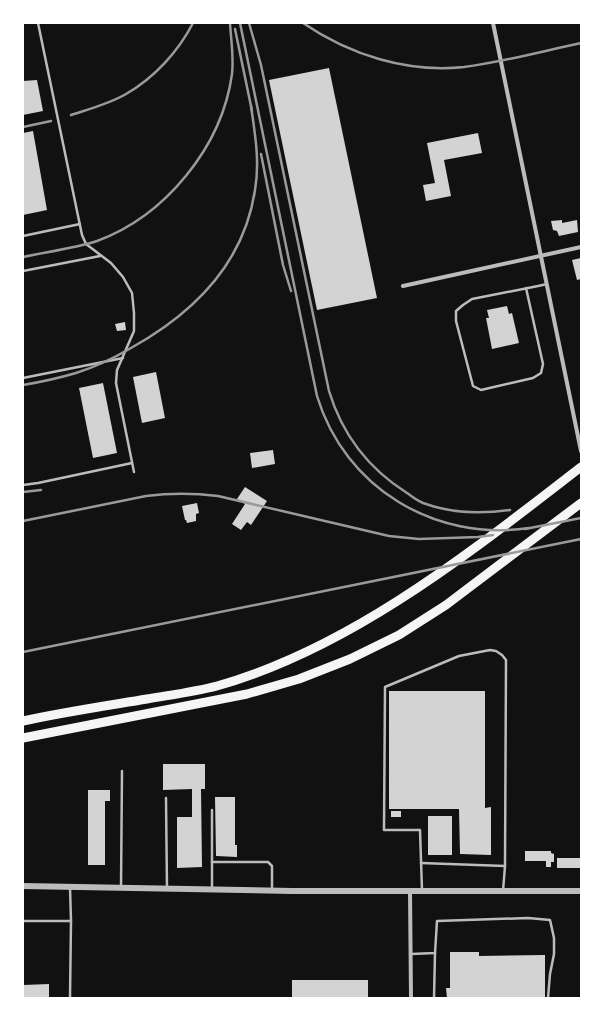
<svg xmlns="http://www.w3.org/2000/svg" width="604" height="1021" viewBox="0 0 604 1021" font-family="'Noto Serif',serif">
	<rect width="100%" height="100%" fill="#111"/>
	<!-- building -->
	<g fill="#d3d3d3">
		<polygon points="329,68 377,298 317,310 269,80"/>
		<polygon points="37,80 43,111 23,115 23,81"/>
		<polygon points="33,131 47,210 23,215 23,133"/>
		<polygon points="478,133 482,153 444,160 451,196 426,201 423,185 435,183 427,143"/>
		<polygon points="562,220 562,223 577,220 578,232 559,236 557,231 553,230 551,221"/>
		<polygon points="581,258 581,279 577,280 572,260"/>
		<polygon points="507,306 509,314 512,313 519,343 492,349 486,318 489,318 487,310"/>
		<polygon points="125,322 126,330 117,331 115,324"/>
		<polygon points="156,372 165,418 142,423 133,377"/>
		<polygon points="103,383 117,453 93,458 79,388"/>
		<polygon points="273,450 275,464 252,468 250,453"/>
		<polygon points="245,487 267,501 251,525 247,522 241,530 232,524 245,504 237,499"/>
		<polygon points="197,503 199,513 196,514 196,521 187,523 186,520 185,520 182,506"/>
		<polygon points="389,691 485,691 485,808 491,807 491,855 460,854 459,809 389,809"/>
		<polygon points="163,764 205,764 205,789 201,789 202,867 177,868 177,817 192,817 192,789 163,790"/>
		<polygon points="88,790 110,790 110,801 105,801 105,865 88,865"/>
		<polygon points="215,797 235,797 235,845 237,845 237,857 216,856"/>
		<rect x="391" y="811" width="10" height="6"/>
		<rect x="428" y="816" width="24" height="39"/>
		<polygon points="525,851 551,851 551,853 554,854 554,862 551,862 551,867 546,867 546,861 525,861"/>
		<polygon points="557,858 581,858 580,868 557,868"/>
		<polygon points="450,952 479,952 479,956 545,955 545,998 447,998 446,988 450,988"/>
		<rect x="292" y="980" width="76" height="18"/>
		<polygon points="49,984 49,998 23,998 23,985"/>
	</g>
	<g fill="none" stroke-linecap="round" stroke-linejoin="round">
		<!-- service -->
		<g stroke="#bcbcbc" stroke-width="2.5">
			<polyline points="38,23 82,235 86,244 111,263 123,277 132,293 134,313 134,331 117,370 116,383 134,472"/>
			<polyline points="23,236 80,224"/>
			<polyline points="23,271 100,256"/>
			<polyline points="526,288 543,364 541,373 533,378 481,390 473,386 456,321 456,311 463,305 472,299 538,286 547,284"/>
			<polyline points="23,378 123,358"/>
			<polyline points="23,485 38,483 132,463"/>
			<polyline points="166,798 167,889"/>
			<polyline points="212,810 212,890"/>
			<polyline points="212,862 268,862 272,866 272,890"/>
			<polyline points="421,863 505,866"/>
			<polyline points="121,888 122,771"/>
			<polyline points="422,890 420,830 384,830 385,687 459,656 490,650 496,651 502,655 506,660 505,866 503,891"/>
			<polyline points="23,921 71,921 70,887"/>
			<polyline points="411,954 435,953 437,921 528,918 550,920 554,938 554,954 550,974 548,998"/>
			<polyline points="70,998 71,921"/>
			<polyline points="434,998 435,953"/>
		</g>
		<!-- minor -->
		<g stroke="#bcbcbc" stroke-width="4">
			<polyline points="493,23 581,451"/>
			<polyline points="403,286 581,247"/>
			<polyline points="410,891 411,998"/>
		</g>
		<!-- tertiary -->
		<polyline stroke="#bcbcbc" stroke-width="6" points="23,886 292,891 581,891"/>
		<!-- motorway -->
		<g stroke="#f5f5f5" stroke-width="9">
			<path d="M23,721C64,712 105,706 147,699C170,695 194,692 217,686C352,648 472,551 581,467"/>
			<polyline points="23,738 247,694 299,679 350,659 399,635 446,605 581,503"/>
		</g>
		<!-- rail -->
		<g stroke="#9a9a9a" stroke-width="2.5">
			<path d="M240,23L317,396C345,488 435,542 529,528"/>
			<path d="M249,23L261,65L329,391C342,434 369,469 407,493C413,497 419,502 426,504C454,514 481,514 510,510"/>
			<path d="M303,23C350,55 407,73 464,67C503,62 543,51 581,43"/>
			<polyline points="235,29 252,111"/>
			<path d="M71,115C89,109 109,104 126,94C154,78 178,52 193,23"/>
			<polyline points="23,127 51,121"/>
			<polyline points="261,154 283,265 291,291"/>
			<path d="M23,257C46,252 76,248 97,241C165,216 222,147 232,74C234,58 231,40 230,23"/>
			<path d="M23,385C41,382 59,378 76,373C95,367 114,358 131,348C194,313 244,264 255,190C260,161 255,134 251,106"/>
			<polyline points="23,492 41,490"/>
			<path d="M23,521L146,496C170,493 193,493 218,496L389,536L419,539L478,537L493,535"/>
			<polyline points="525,529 581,518"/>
			<polyline points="23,652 581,539"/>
		</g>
	</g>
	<!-- border -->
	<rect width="604" height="1021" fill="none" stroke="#ffffff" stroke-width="48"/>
</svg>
